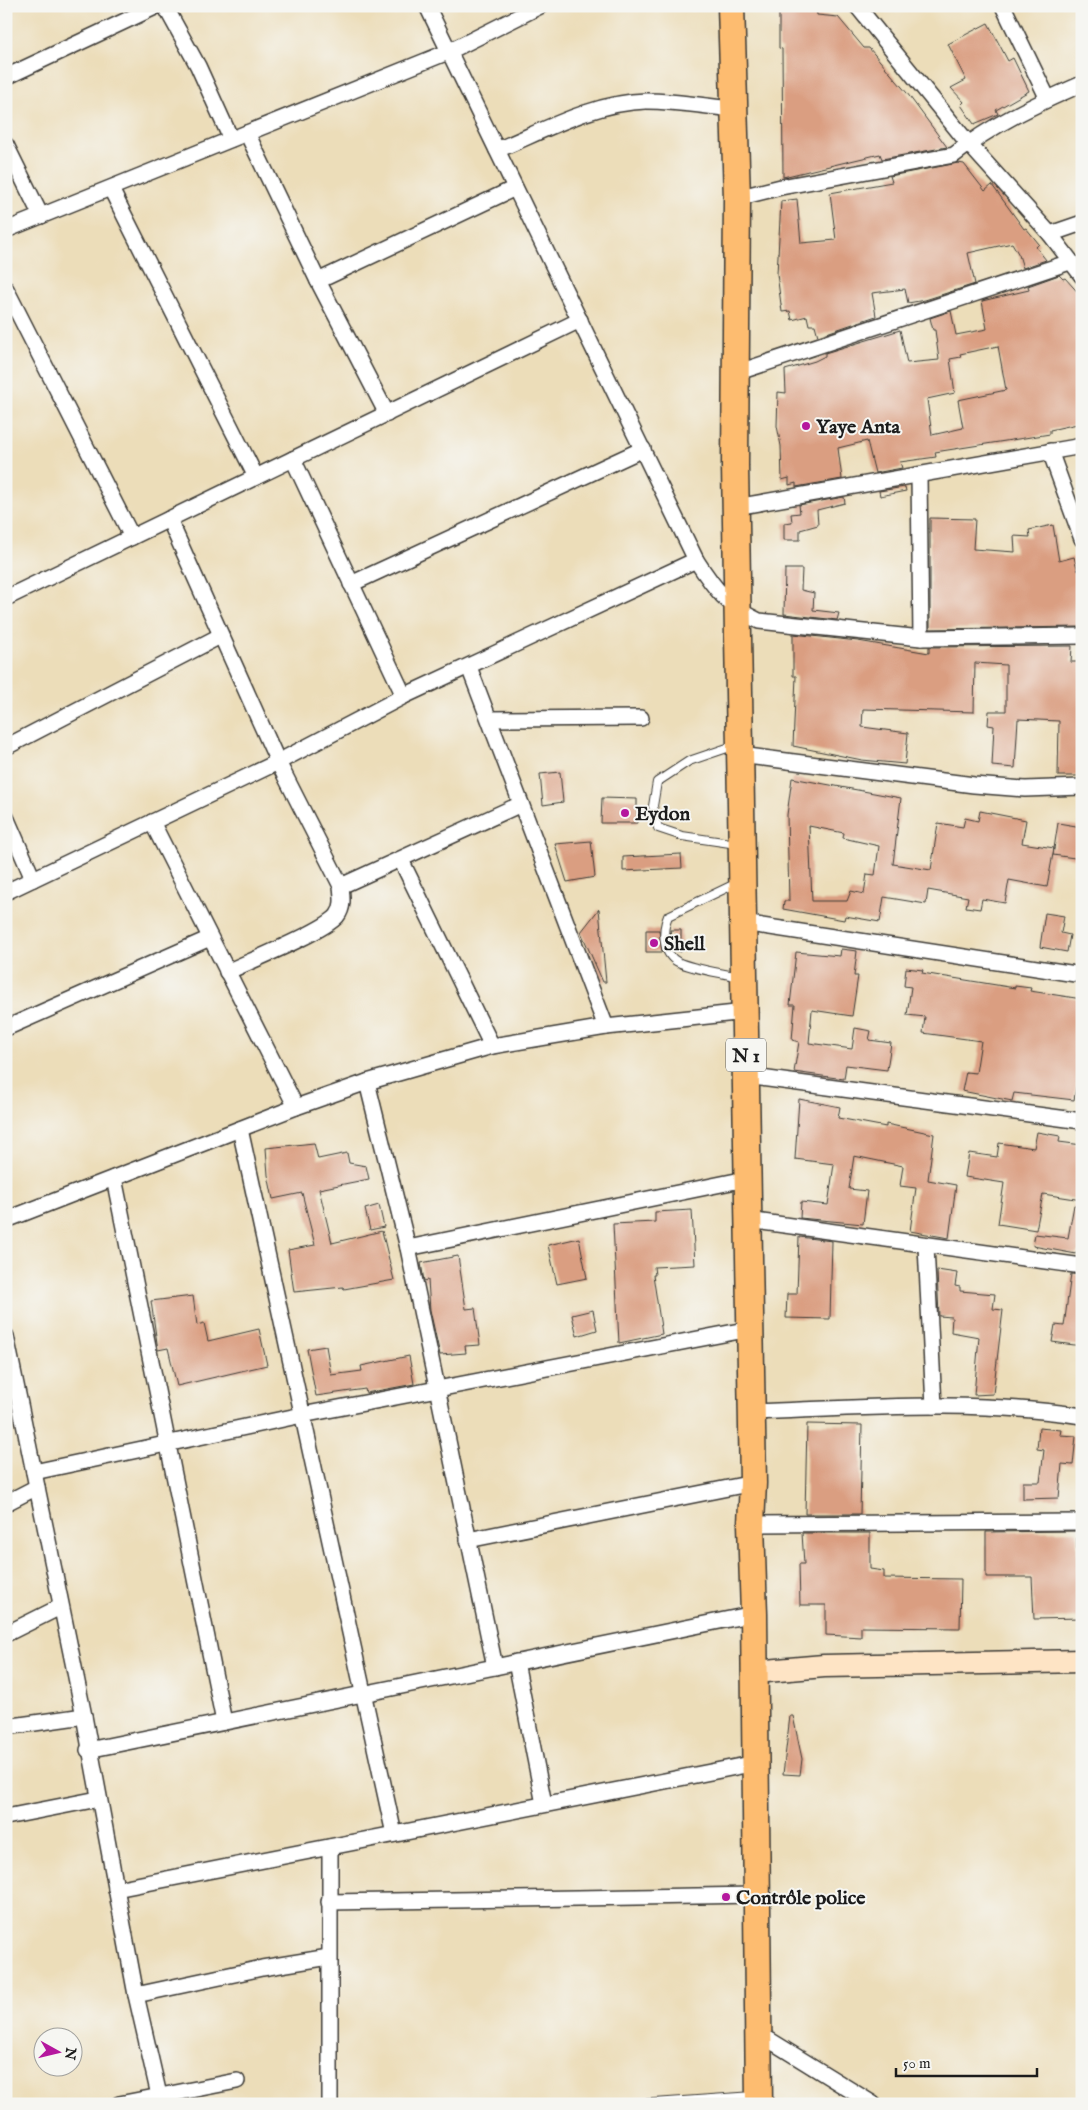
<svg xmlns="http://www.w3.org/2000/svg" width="1088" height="2110" viewBox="0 0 1088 2110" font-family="'IM FELL English',serif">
	<rect width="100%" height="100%" fill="#f6f6f2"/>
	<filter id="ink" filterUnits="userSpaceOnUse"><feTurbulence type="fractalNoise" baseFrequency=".02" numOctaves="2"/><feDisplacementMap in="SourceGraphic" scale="10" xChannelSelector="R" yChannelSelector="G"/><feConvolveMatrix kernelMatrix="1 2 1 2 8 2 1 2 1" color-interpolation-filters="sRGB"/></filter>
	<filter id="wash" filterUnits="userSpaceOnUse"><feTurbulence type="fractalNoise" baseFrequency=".0096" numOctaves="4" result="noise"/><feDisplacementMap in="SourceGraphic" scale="20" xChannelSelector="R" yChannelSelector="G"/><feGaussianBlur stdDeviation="1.12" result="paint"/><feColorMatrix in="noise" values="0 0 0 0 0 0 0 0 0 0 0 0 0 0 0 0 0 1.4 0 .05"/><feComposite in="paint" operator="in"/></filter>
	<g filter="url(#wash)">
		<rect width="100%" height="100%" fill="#ecddb9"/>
		<g id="blocks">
			<!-- building -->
			<g fill="#da9e81" fill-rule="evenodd">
				<polygon points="779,6 816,6 817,15 838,17 864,48 869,48 907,93 947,147 882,159 880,154 783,177 782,49 779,48"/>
				<polygon points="988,23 1008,61 1013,58 1029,91 996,110 998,114 974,124 961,105 964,102 951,88 966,80 948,44"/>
				<polygon points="958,163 964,164 985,191 992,185 1024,229 1026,228 1039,244 1036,247 1046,260 1023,268 1019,255 1012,243 968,253 975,284 925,300 908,303 905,289 872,293 876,316 818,336 815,325 809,325 807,316 792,320 790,311 782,312 777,274 781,201 797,199 801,243 836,240 830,193 892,182 890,176"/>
				<path d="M1059,275L1063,279L1065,278L1082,297V423L1050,430V434L935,452L936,457L900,462L902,468L875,473L867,441L838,448L842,479L796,487V483L789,485V478L782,480L781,446L777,426L778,392L786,393L785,370L815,361L825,356V353L900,330L907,363L939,360L935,330H933L930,318L951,311L956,335L987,329L982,301L1029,290L1028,286ZM998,346L1006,390L958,400L963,428L932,435L927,399L955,393L950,359L961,357L960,354Z"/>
				<polygon points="905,487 906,491 880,496 879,491"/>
				<polygon points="844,497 845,503 817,510 818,525 800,530 800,540 784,540 784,523 792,522 791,514 800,513 799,505"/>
				<polygon points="930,518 975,519 973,549 1015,552 1014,536 1030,537 1029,530 1053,525 1059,561 1074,557 1078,571 1082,571 1082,627 930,629"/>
				<polygon points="785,569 802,569 801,590 814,593 813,610 839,613 837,620 784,614"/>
				<polygon points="793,634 858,641 929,653 929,647 1072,646 1071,662 1082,662 1082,758 1080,776 1058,776 1059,721 1018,719 1015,768 992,766 994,726 988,725 989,711 1006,711 1006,665 975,663 974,712 863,709 862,727 908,733 905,764 862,760 793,746 796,676 793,676"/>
				<polygon points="560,772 563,802 543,805 540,774"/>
				<path d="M792,778L901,798L893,864L931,870L938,823L963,827L965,818L978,821L980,811L1026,820L1022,843L1054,848L1047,887L1009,880L1005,903L982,899L980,909L966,907L968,897L928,890L926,904L884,897L880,922L845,916L844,920L783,909L784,901H789L787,815ZM809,826L844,833L843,838L879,846L875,875L867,874L864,894L851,891L847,901H812Z"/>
				<polygon points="602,798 637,799 637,823 601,823"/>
				<polygon points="1058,823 1082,827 1082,859 1053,855"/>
				<polygon points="591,841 595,877 567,882 555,844"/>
				<polygon points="681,854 682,868 623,871 623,857"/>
				<polygon points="599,909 606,982 603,982 581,932"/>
				<polygon points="1045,913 1064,916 1061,933 1070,935 1067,952 1040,947"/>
				<polygon points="646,930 659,930 662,952 646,952"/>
				<polygon points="670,930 681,930 681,952 674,950"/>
				<polygon points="841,949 857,951 854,976 858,976 852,1016 812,1010 809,1043 852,1049 855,1028 871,1031 869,1040 891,1043 887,1070 846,1065 844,1079 794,1072 799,1042 792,1040 795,1005 790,1005 796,952 840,956"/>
				<polygon points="906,968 923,970 922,973 1015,988 1015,986 1031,988 1030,991 1082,999 1082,1054 1074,1100 1014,1093 1012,1101 962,1091 966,1072 976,1073 981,1041 923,1033 925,1017 907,1015 911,987 904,986"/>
				<polygon points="799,1099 840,1107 838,1118 886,1127 886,1124 934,1134 928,1180 956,1185 949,1238 910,1231 916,1188 900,1186 903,1166 854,1156 849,1189 867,1191 863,1224 800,1218 801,1202 828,1205 834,1164 795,1159"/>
				<polygon points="1037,1132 1060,1136 1059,1142 1082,1145 1082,1200 1043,1194 1036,1230 998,1224 1004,1183 965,1177 969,1153 997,1157 999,1143 1034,1148"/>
				<polygon points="314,1143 318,1159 347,1153 349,1163 366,1166 369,1179 319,1189 332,1243 382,1231 394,1280 344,1289 343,1287 294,1292 288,1250 315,1245 302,1193 273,1199 268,1175 266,1148"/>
				<polygon points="379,1205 384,1227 370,1230 365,1209"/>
				<polygon points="1074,1205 1082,1206 1082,1253 1077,1252 1076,1254 1033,1246 1035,1234 1068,1238"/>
				<polygon points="692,1210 695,1265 654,1267 655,1275 653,1275 662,1334 619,1343 613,1224 655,1222 655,1212"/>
				<polygon points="799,1237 832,1241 830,1319 786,1318 787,1294 797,1294"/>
				<polygon points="579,1238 587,1278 557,1284 548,1245"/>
				<polygon points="458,1256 466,1309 475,1308 480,1345 465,1346 466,1353 440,1355 430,1310 428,1280 424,1281 421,1263"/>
				<polygon points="937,1270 957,1273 955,1286 960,1287 960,1291 995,1294 993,1309 1003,1310 993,1394 974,1395 979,1337 951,1332 952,1317 939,1316"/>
				<polygon points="1071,1274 1082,1275 1082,1346 1052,1342 1055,1325 1064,1326"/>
				<polygon points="193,1296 197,1325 204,1323 208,1341 259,1329 267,1365 177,1386 168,1348 158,1350 151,1301"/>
				<polygon points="593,1310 597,1330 577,1336 572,1315"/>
				<polygon points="326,1346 331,1375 362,1371 361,1366 409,1356 414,1384 366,1393 365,1389 316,1396 307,1349"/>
				<polygon points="807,1424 862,1425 860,1514 805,1514"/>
				<polygon points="1039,1428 1061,1430 1060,1435 1076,1436 1073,1465 1062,1464 1059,1498 1023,1499 1023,1482 1040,1482 1044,1450 1037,1449"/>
				<polygon points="1077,1531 1077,1575 1082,1575 1082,1618 1034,1619 1032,1577 986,1577 986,1532"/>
				<polygon points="802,1533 870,1533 870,1569 884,1571 884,1578 961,1579 960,1628 861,1627 861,1637 826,1635 826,1605 800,1605 799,1564 804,1564"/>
				<polygon points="790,1716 793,1716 802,1759 800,1775 783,1774"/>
			</g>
		</g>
	</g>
	<g filter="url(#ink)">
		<use href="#blocks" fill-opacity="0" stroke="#3b3934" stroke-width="1"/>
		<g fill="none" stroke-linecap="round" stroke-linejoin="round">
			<!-- service casing -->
			<g stroke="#3b3934" stroke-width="10">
				<g id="service">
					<polyline points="736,745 689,761 657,782 653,806 658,828 682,836 737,844"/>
					<path d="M739,882L668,916C662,930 662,954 678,962C692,969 723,973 739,977"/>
					<polyline points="640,2104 754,2096"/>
				</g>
			</g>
			<!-- minor casing -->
			<g stroke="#3b3934" stroke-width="18">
				<g id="minor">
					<polyline points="165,6 198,66 231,139"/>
					<path d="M427,6L696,560C714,588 728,607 759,621L921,638L1082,636"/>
					<polyline points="857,6 968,143 1050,234 1082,276"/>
					<polyline points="1003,6 1048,99"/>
					<polyline points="6,77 157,6"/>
					<polyline points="247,133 318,281 387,414"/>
					<polyline points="6,145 41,216"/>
					<path d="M497,150C543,131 595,102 646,101C675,101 704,106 733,109"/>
					<polyline points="111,189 256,477"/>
					<path d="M737,198L781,187L954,155C991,125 1038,103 1082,84"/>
					<polyline points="6,230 448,52 540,6"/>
					<polyline points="1050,234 1082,223"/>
					<polyline points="318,281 515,188"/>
					<polyline points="6,289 132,537"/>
					<polyline points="736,373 1070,262"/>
					<polyline points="1050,451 1082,539"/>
					<polyline points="293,459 404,696"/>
					<polyline points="919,475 921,638"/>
					<polyline points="736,507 1082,446"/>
					<path d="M169,519L278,762L341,886C342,896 344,907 337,916C323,932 250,961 227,972"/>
					<polyline points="351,584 643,449"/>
					<polyline points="6,598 580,320"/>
					<polyline points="469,667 606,1027"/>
					<polyline points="490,719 641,718"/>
					<polyline points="6,747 220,636"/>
					<polyline points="740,755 974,785 1025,789 1082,787"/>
					<polyline points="6,817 33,879"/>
					<polyline points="152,822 296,1107"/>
					<polyline points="401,860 492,1046"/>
					<polyline points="341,886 521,804"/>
					<polyline points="6,892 278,762 404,696 696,560"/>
					<polyline points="743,923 1082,975"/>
					<polyline points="6,1028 210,938"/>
					<polyline points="746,1076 1082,1121"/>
					<polyline points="367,1082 408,1248 495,1667"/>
					<polyline points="240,1129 394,1834"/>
					<polyline points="114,1178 224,1722"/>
					<polyline points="6,1220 296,1107 367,1082 492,1046 606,1027 745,1012"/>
					<polyline points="748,1220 1082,1266"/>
					<polyline points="926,1246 934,1406"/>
					<polyline points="408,1248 746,1179"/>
					<polyline points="6,1336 84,1716 136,1995 161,2104"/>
					<path d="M752,1412C862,1408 972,1399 1082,1416"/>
					<polyline points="34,1472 302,1415 750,1329"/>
					<polyline points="6,1503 37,1487"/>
					<polyline points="751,1524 1082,1522"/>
					<polyline points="468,1540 753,1483"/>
					<polyline points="6,1634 60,1607"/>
					<polyline points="516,1662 544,1804"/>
					<polyline points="6,1727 84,1716"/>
					<polyline points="88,1750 754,1614"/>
					<polyline points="6,1817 98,1799"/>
					<polyline points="116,1889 756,1763"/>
					<polyline points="329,1902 757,1895"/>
					<polyline points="136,1995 262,1968 329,1957"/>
					<polyline points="758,2033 873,2104"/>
					<polyline points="119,2104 237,2081"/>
					<polyline points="330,2104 330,1847"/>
				</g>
			</g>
			<!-- secondary casing -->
			<g stroke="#3b3934" stroke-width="25">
				<polyline id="secondary" points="755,1672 824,1666 1082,1661"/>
			</g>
			<!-- trunk casing -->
			<g stroke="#3b3934" stroke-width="29">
				<polyline id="trunk" points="731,6 737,198 735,466 753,1483 751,1524 754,1614 759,2104"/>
			</g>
			<!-- service -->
			<use href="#service" stroke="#fff" stroke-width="8"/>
			<!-- minor -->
			<use href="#minor" stroke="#fff" stroke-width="15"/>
			<!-- secondary -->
			<use href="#secondary" stroke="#fee4c5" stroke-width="22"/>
			<!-- trunk -->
			<use href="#trunk" stroke="#fdbc6f" stroke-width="26"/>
		</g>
	</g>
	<!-- markers -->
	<g fill="#b5179e" stroke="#f6f6f2" stroke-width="2">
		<circle cx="806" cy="426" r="5"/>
		<circle cx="625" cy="813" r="5"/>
		<circle cx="654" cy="943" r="5"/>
		<circle cx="726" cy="1897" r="5"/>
	</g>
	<g text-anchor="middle" stroke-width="4" stroke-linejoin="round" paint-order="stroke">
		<!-- shield labels -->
		<rect fill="#f6f6f2" stroke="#5d5d5c" stroke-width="1" x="726" y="1038.5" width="40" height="33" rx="4"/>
		<g font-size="19" font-weight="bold" fill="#1c1c1c">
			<text x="746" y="1062">N 1</text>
		</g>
		<!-- poi labels -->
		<g font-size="20" font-weight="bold" fill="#1c1c1c" stroke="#f6f6f2" text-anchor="start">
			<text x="816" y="433">Yaye Anta</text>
			<text x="635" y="820">Eydon</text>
			<text x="664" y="950">Shell</text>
			<text x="736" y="1904">Contrôle police</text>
		</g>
	</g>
	<!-- margin -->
	<rect width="1088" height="2110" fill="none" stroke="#f6f6f2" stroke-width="25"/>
	<!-- north arrow -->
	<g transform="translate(58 2052) rotate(98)"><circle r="24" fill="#f6f6f2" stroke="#9f9f9c"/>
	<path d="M0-4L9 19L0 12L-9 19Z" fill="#b5179e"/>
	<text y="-8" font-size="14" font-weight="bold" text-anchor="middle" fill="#1c1c1c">N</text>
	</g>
	<!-- scale -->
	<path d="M896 2068v8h141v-8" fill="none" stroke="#1c1c1c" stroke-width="2.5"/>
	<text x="903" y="2068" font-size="15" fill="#1c1c1c" stroke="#f6f6f2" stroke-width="4" paint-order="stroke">50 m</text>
</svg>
